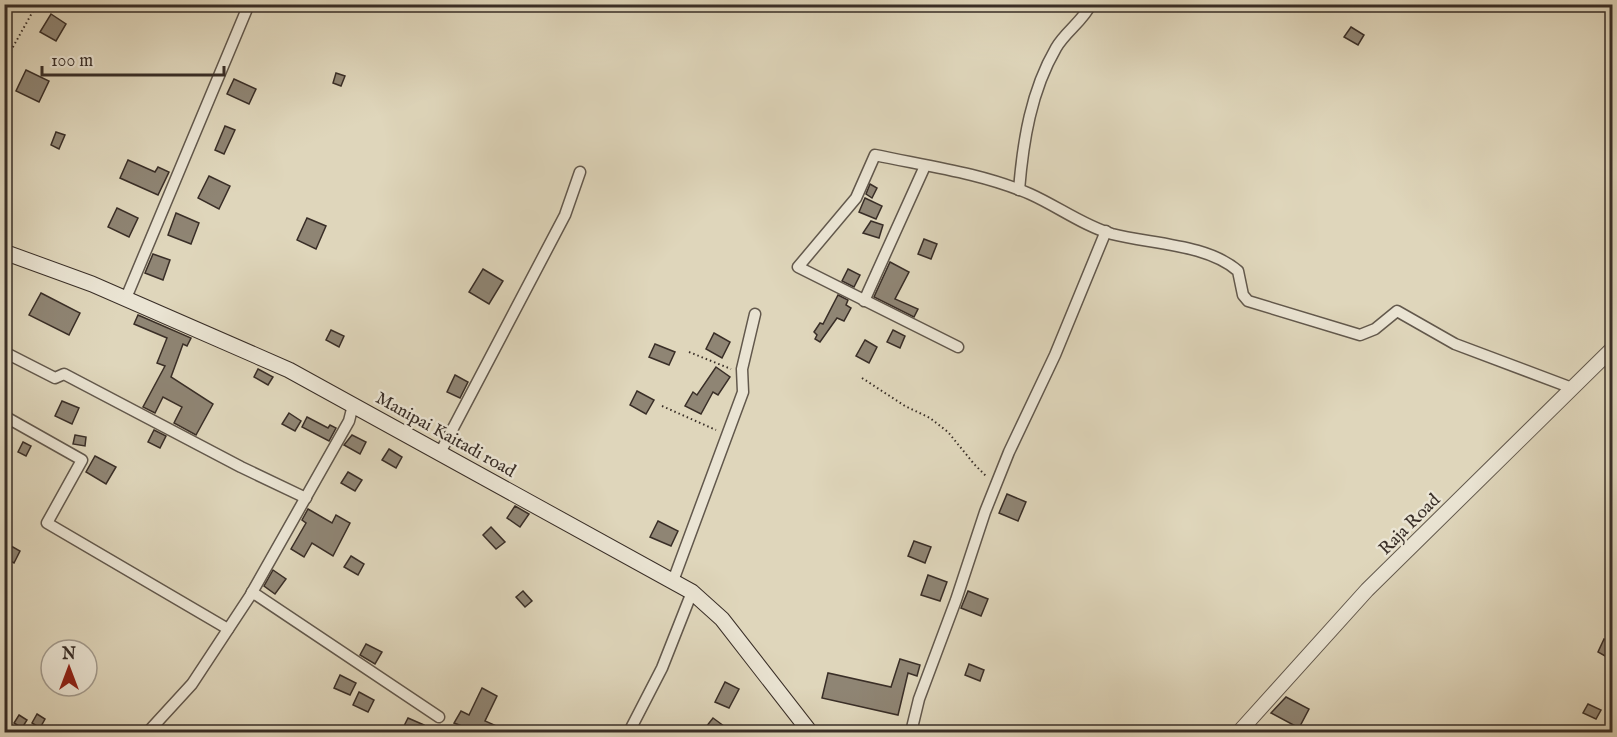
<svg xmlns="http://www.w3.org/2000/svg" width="1617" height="737" viewBox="0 0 1617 737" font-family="'IM FELL English',serif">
	<rect width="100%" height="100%" fill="#dfd6bb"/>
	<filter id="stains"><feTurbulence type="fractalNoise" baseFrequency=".00333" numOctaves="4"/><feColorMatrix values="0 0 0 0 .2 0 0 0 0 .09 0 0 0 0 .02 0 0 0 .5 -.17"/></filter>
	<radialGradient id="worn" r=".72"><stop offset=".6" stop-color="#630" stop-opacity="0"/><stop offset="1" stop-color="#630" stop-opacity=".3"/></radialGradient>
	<!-- building -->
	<g fill="#8f8574" stroke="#392e27" stroke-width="1.5">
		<polygon points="51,14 66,24 56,41 40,32"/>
		<polygon points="1351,27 1364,35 1358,45 1344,37"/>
		<polygon points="26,70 49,81 39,102 16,91"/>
		<polygon points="336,73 345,76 341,86 333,83"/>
		<polygon points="234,79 256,89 249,104 227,94"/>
		<polygon points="225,126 235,130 224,154 215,150"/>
		<polygon points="56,132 65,135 59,149 51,145"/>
		<polygon points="128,160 155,172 158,167 169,172 158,195 120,178"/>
		<polygon points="209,176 230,186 219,209 198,198"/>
		<polygon points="870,184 877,188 872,198 866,194"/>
		<polygon points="865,198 882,206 876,219 859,212"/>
		<polygon points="117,208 138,218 129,237 108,227"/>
		<polygon points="176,213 199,223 191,244 168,235"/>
		<polygon points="307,218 326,226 316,249 297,240"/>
		<polygon points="871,221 883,225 879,238 863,233"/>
		<polygon points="924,239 937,244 931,259 918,254"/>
		<polygon points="153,254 170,260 163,280 145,273"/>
		<polygon points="890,262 909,272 895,299 918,309 914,317 874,297"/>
		<polygon points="483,269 503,281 489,304 469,292"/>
		<polygon points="848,269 860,275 854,287 842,281"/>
		<polygon points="41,293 80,313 69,335 29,315"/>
		<polygon points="838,295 848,300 846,305 851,308 844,321 837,318 820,342 815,339 817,335 814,332 820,323 823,324"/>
		<polygon points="138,315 191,338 187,346 183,344 171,377 213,404 196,435 174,423 182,407 163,397 155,413 143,407 165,366 157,363 167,338 134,324"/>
		<polygon points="331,330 344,336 339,347 326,340"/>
		<polygon points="893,330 905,336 900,348 887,342"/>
		<polygon points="714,333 730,342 722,358 706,349"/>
		<polygon points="865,340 877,347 869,363 856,356"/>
		<polygon points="655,344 675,352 669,365 649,357"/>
		<polygon points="716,367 730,377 718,395 713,392 701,414 685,406 693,392 697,395"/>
		<polygon points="258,369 273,377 268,385 254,377"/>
		<polygon points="455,375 468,382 460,398 447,392"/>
		<polygon points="637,391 654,400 646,414 630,405"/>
		<polygon points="62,401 79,408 72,424 55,416"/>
		<polygon points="289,413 301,421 295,431 282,424"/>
		<polygon points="307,417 328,428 330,425 336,428 329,441 302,427"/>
		<polygon points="154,430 166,436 160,448 148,442"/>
		<polygon points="75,435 86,437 85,446 73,444"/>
		<polygon points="352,435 366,442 360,454 344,445"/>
		<polygon points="23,442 31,446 26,456 18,452"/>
		<polygon points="389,449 402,457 396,468 382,460"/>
		<polygon points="95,456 116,467 106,484 86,472"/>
		<polygon points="348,472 362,480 355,491 341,483"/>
		<polygon points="1007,494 1026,502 1018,521 999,513"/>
		<polygon points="515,506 529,514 520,527 507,518"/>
		<polygon points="308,509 332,523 336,515 350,523 333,556 312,543 304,557 291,549 306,523 302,520"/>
		<polygon points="658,521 678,531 671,546 650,537"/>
		<polygon points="491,527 505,542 496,549 483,535"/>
		<polygon points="914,541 931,547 925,563 908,556"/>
		<polygon points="4,542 20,551 14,563 4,557"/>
		<polygon points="351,556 364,564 358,575 344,567"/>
		<polygon points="273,570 286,579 275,594 264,586"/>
		<polygon points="928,575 947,582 940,601 921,595"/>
		<polygon points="523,591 532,601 525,607 516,597"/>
		<polygon points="968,591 988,599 981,616 961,608"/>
		<polygon points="1604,639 1612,643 1612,660 1598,652"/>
		<polygon points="366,644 382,652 375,664 360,655"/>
		<polygon points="900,659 920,665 917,676 908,673 898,715 822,698 828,673 891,687"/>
		<polygon points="969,664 984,670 980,681 965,675"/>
		<polygon points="340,675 356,683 350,695 334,688"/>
		<polygon points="725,682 739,689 729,708 715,702"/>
		<polygon points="482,688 497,696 485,721 510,732 478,732 454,723 461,711 469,715"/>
		<polygon points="359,692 374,700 368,712 353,705"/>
		<polygon points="1286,697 1309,709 1299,728 1271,713"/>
		<polygon points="1588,704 1601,710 1596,719 1583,713"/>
		<polygon points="37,714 45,719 40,728 32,723"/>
		<polygon points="19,715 27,720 22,728 14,723"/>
		<polygon points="408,718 424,725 421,732 401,732"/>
		<polygon points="713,718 732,732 702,732"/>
	</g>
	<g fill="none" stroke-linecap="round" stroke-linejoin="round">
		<!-- minor casing -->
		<g stroke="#62584c" stroke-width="13">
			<g id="minor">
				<path d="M1019,190C1023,141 1031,91 1056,48C1065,32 1083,21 1091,4"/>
				<polyline points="126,298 249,4"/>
				<polyline points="864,301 925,166"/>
				<path d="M958,347L798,267L856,198L875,155C927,166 981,173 1030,194C1057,206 1084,226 1112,234C1151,244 1207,244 1238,271L1243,295L1248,301L1360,335L1375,329L1397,311L1455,344L1572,388"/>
				<polyline points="4,352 55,378 64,374 241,467 306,498"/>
				<polyline points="4,416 82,460 47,523 228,629"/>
				<polyline points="440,453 565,215 580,172"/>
				<polyline points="673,581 743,392 742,369 755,314"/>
				<polyline points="252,592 439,717"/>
				<polyline points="148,732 192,684 250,596 349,421 353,405"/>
				<polyline points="629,732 662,668 692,592"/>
				<polyline points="911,732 919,699 956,600 985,512 1009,452 1055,355 1106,231"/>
			</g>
		</g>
		<!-- tertiary casing -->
		<g stroke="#62584c" stroke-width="16">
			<polyline id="tertiary" points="1239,732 1367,590 1612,349"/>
		</g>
		<!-- secondary casing -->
		<g stroke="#392e27" stroke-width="17">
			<polyline id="secondary" points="4,252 92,284 289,370 692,592 722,619 810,732"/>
		</g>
		<!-- path -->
		<g stroke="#392e27" stroke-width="2" stroke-dasharray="1.5 3" stroke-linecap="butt">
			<polyline points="4,63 37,4"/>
			<polyline points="689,352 731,369"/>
			<polyline points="862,378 905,406 930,418 948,432 974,464 987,477"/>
			<polyline points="662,406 716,430"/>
		</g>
		<!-- minor -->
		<use href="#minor" stroke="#eae4d3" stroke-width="10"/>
		<!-- tertiary -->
		<use href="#tertiary" stroke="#eae4d3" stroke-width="14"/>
		<!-- secondary -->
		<use href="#secondary" stroke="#eae4d3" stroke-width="15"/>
	</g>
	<g text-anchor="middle" stroke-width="5" stroke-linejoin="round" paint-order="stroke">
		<!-- street labels -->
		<g font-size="18" fill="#392e27" stroke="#eae4d3">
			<text transform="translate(446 434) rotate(29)" y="6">Manipai Kaitadi road</text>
			<text transform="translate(1409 524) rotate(-45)" y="6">Raja Road</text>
		</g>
	</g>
	<!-- margin -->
	<rect width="1617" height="737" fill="none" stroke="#dfd6bb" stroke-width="24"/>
	<rect x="6" y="6" width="1605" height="725" fill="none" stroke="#392e27" stroke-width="3"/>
	<rect x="12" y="12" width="1593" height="713" fill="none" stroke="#392e27" stroke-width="1.5"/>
	<!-- north arrow -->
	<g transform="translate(69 668)"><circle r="28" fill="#eae4d3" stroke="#a39b8e" stroke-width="1.5"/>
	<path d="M0-4.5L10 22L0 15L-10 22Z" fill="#8f2418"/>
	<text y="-9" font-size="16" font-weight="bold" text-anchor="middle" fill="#392e27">N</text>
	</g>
	<!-- scale -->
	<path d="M42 66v9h182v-9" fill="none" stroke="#392e27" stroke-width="3"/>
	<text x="51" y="66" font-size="18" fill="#392e27" stroke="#eae4d3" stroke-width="4.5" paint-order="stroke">100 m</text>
	<rect width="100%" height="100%" filter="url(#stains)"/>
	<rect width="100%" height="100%" fill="url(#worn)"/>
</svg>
